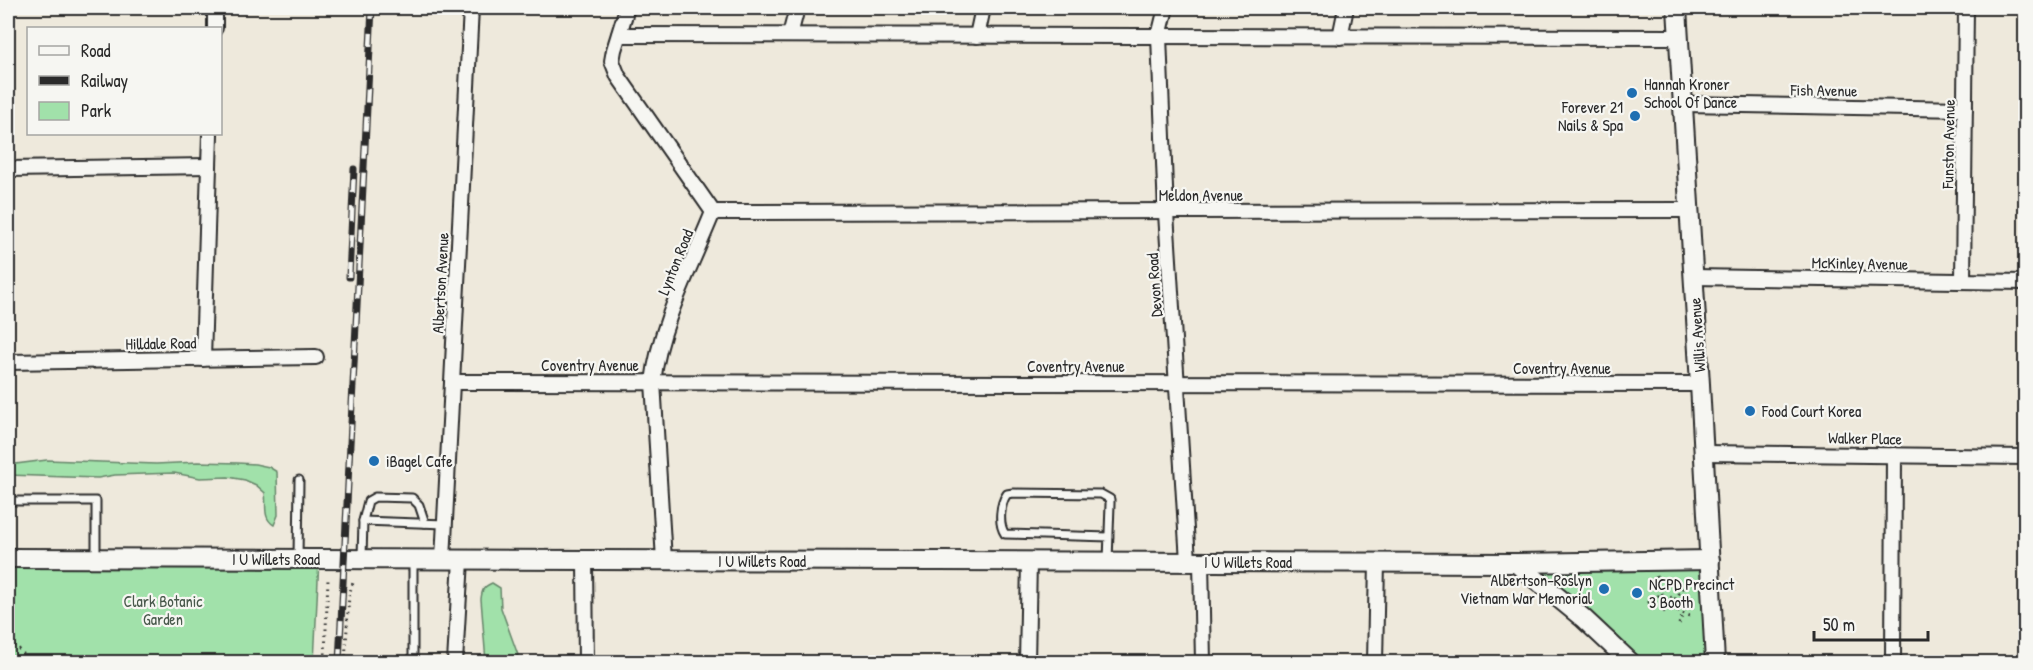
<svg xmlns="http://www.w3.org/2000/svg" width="2033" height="670" viewBox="0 0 2033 670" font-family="'Patrick Hand',sans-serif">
	<rect width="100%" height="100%" fill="#eee9dc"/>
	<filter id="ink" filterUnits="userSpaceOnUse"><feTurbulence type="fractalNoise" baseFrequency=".0167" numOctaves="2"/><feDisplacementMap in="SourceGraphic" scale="12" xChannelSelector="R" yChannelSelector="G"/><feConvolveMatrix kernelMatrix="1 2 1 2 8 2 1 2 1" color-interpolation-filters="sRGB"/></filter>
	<g filter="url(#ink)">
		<!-- green -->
		<g fill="#a1e1aa" stroke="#66866a" stroke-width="1.5">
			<path d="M47,460L156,464L198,462L238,463L255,464L269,467L277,472L278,515L274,525C262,518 267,505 265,493L256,485L245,480L228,477L200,478L174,473L115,475L98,478L8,475V465Z"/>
			<polygon points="8,558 319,559 314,662 8,662"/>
			<polygon points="1710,560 1715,662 1632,662 1516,563"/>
			<path d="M492,583L500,588L501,608L518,655L511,662H486L481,599C482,590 483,587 492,583Z"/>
		</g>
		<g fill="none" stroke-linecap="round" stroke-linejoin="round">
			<!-- service casing -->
			<g stroke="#2b2b2b" stroke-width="11">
				<g id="service">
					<polyline points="8,501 96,501 96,557"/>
					<polyline points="363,521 368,501 375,497 412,498 419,505 425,523"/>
					<polyline points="362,557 363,521 445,524"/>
					<polyline points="298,558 299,480"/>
					<path d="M1108,561L1110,504V499L1101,494L1013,493L1007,494C1000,504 998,524 1005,534L1109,537"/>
					<polyline points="413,662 413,560"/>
				</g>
			</g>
			<!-- minor casing -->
			<g stroke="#2b2b2b" stroke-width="18">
				<g id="minor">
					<polyline points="627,8 614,50 612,61 618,76 713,212"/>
					<polyline points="1166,8 1159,36 1166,213 1188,561"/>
					<polyline points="215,28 215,8"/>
					<polyline points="619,35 1679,37"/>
					<polyline points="790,35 797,8"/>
					<polyline points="977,36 983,8"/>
					<polyline points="1340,37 1346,8"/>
					<polyline points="1683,104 1965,109"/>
					<polyline points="8,169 209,166"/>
					<polyline points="713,212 1689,210"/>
					<polyline points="1694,277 2026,282"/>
					<polyline points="1963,281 1966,8"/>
					<polyline points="203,359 210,134"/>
					<polyline points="8,362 316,357"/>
					<polyline points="452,382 1700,384"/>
					<polyline points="1704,453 2026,457"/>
					<polyline points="443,560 471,8"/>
					<path d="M664,560L653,382C660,323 691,267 713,212"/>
					<polyline points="585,561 586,662"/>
					<polyline points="1201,561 1203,662"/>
					<polyline points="455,662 461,560"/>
					<polyline points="1027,662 1029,561"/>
					<polyline points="1375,662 1377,562"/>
					<polyline points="1893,662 1894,455"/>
				</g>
			</g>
			<!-- secondary casing -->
			<g stroke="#2b2b2b" stroke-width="22">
				<g id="secondary">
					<polyline points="1677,8 1700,384 1715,662"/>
					<polyline points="8,558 1516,563 1710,560"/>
					<polyline points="1516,563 1583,618 1630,662"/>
				</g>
			</g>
			<!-- path -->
			<g stroke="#2b2b2b" stroke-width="3" stroke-dasharray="1.5 4.5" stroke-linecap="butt">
				<path d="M1656,576C1662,599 1670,611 1694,617"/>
				<polyline points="1675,599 1691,577"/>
				<polyline points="1665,600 1672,597 1679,603 1676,610"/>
				<polyline points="1648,603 1661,594"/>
				<polyline points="1663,612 1670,606"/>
				<polyline points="1679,624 1683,614"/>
				<path d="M8,643C17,645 24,654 29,662"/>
				<polyline points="325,654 328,579"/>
				<polyline points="345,662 349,594 354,580"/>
			</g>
			<!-- service -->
			<use href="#service" stroke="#f6f6f2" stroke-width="7"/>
			<!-- minor -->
			<use href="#minor" stroke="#f6f6f2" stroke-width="14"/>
			<!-- secondary -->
			<use href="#secondary" stroke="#f6f6f2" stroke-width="18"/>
			<!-- rail casing -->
			<g stroke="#2b2b2b" stroke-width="7">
				<g id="rail">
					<polyline points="349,277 354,169"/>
					<polyline points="339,662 372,8"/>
				</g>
			</g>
			<!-- rail -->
			<use href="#rail" stroke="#f6f6f2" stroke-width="4.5" stroke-dasharray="14" stroke-linecap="butt"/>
		</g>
	</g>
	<!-- markers -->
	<g fill="#1f6fb2" stroke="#f6f6f2" stroke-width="2">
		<circle cx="1632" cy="93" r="6"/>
		<circle cx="1635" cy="116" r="6"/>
		<circle cx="1750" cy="411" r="6"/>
		<circle cx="374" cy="461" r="6"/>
		<circle cx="1604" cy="589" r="6"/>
		<circle cx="1637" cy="593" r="6"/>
	</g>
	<g text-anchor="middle" stroke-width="4.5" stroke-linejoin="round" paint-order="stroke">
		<!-- poi labels -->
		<g font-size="16" fill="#2b2b2b" stroke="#f6f6f2" text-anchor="start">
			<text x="1644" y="90">Hannah Kroner<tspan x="1644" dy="18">School Of Dance</tspan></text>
			<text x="1623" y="113" text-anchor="end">Forever 21<tspan x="1623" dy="18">Nails &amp; Spa</tspan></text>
			<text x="1762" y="417">Food Court Korea</text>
			<text x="386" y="467">iBagel Cafe</text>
			<text x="1592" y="586" text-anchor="end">Albertson–Roslyn<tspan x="1592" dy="18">Vietnam War Memorial</tspan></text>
			<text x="1649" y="590">NCPD Precinct<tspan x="1649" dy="18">3 Booth</tspan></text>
		</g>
		<!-- street labels -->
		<g font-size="16" fill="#2b2b2b" stroke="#f6f6f2">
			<text transform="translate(1824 90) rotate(1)" y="6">Fish Avenue</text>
			<text transform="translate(1948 144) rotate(-89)" y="6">Funston Avenue</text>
			<text x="1201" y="201">Meldon Avenue</text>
			<text transform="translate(675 262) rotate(-68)" y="6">Lynton Road</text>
			<text transform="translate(1860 263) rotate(1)" y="6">McKinley Avenue</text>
			<text transform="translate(440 283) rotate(-87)" y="6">Albertson Avenue</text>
			<text transform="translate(1154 285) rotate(-94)" y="6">Devon Road</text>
			<text transform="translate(1697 335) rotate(-94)" y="6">Willis Avenue</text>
			<text transform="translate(161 343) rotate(-1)" y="6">Hilldale Road</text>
			<text x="590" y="371">Coventry Avenue</text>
			<text x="1076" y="372">Coventry Avenue</text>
			<text x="1562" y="374">Coventry Avenue</text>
			<text transform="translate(1865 438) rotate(1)" y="6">Walker Place</text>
			<text x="276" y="565">I U Willets Road</text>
			<text x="762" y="567">I U Willets Road</text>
			<text x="1248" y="568">I U Willets Road</text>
		</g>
		<!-- park labels -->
		<g font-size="16" fill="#48584b" stroke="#f6f6f2">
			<text x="163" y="607">Clark Botanic<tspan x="163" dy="18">Garden</tspan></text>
		</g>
	</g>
	<!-- margin -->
	<rect width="2033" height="670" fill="none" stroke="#f6f6f2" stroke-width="30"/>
	<rect x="15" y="15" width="2003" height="640" fill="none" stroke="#2b2b2b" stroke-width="2" filter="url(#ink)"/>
	<!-- legend -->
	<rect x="27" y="27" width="195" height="108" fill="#f6f6f2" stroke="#a5a5a2" stroke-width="1.5"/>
	<rect x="39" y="46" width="30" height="9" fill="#f6f6f2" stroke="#a5a5a2" stroke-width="1.5"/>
	<text x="81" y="57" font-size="18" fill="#2b2b2b">Road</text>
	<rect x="39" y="76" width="30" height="9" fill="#2b2b2b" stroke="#a5a5a2" stroke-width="1.5"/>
	<text x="81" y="87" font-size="18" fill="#2b2b2b">Railway</text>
	<rect x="39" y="102" width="30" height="18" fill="#a1e1aa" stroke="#a5a5a2" stroke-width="1.5"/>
	<text x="81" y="117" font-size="18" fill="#2b2b2b">Park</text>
	<!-- scale -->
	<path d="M1814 631v9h114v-9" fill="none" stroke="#2b2b2b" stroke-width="3"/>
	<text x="1823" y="631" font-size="18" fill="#2b2b2b" stroke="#f6f6f2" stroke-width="4.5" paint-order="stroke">50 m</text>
</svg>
